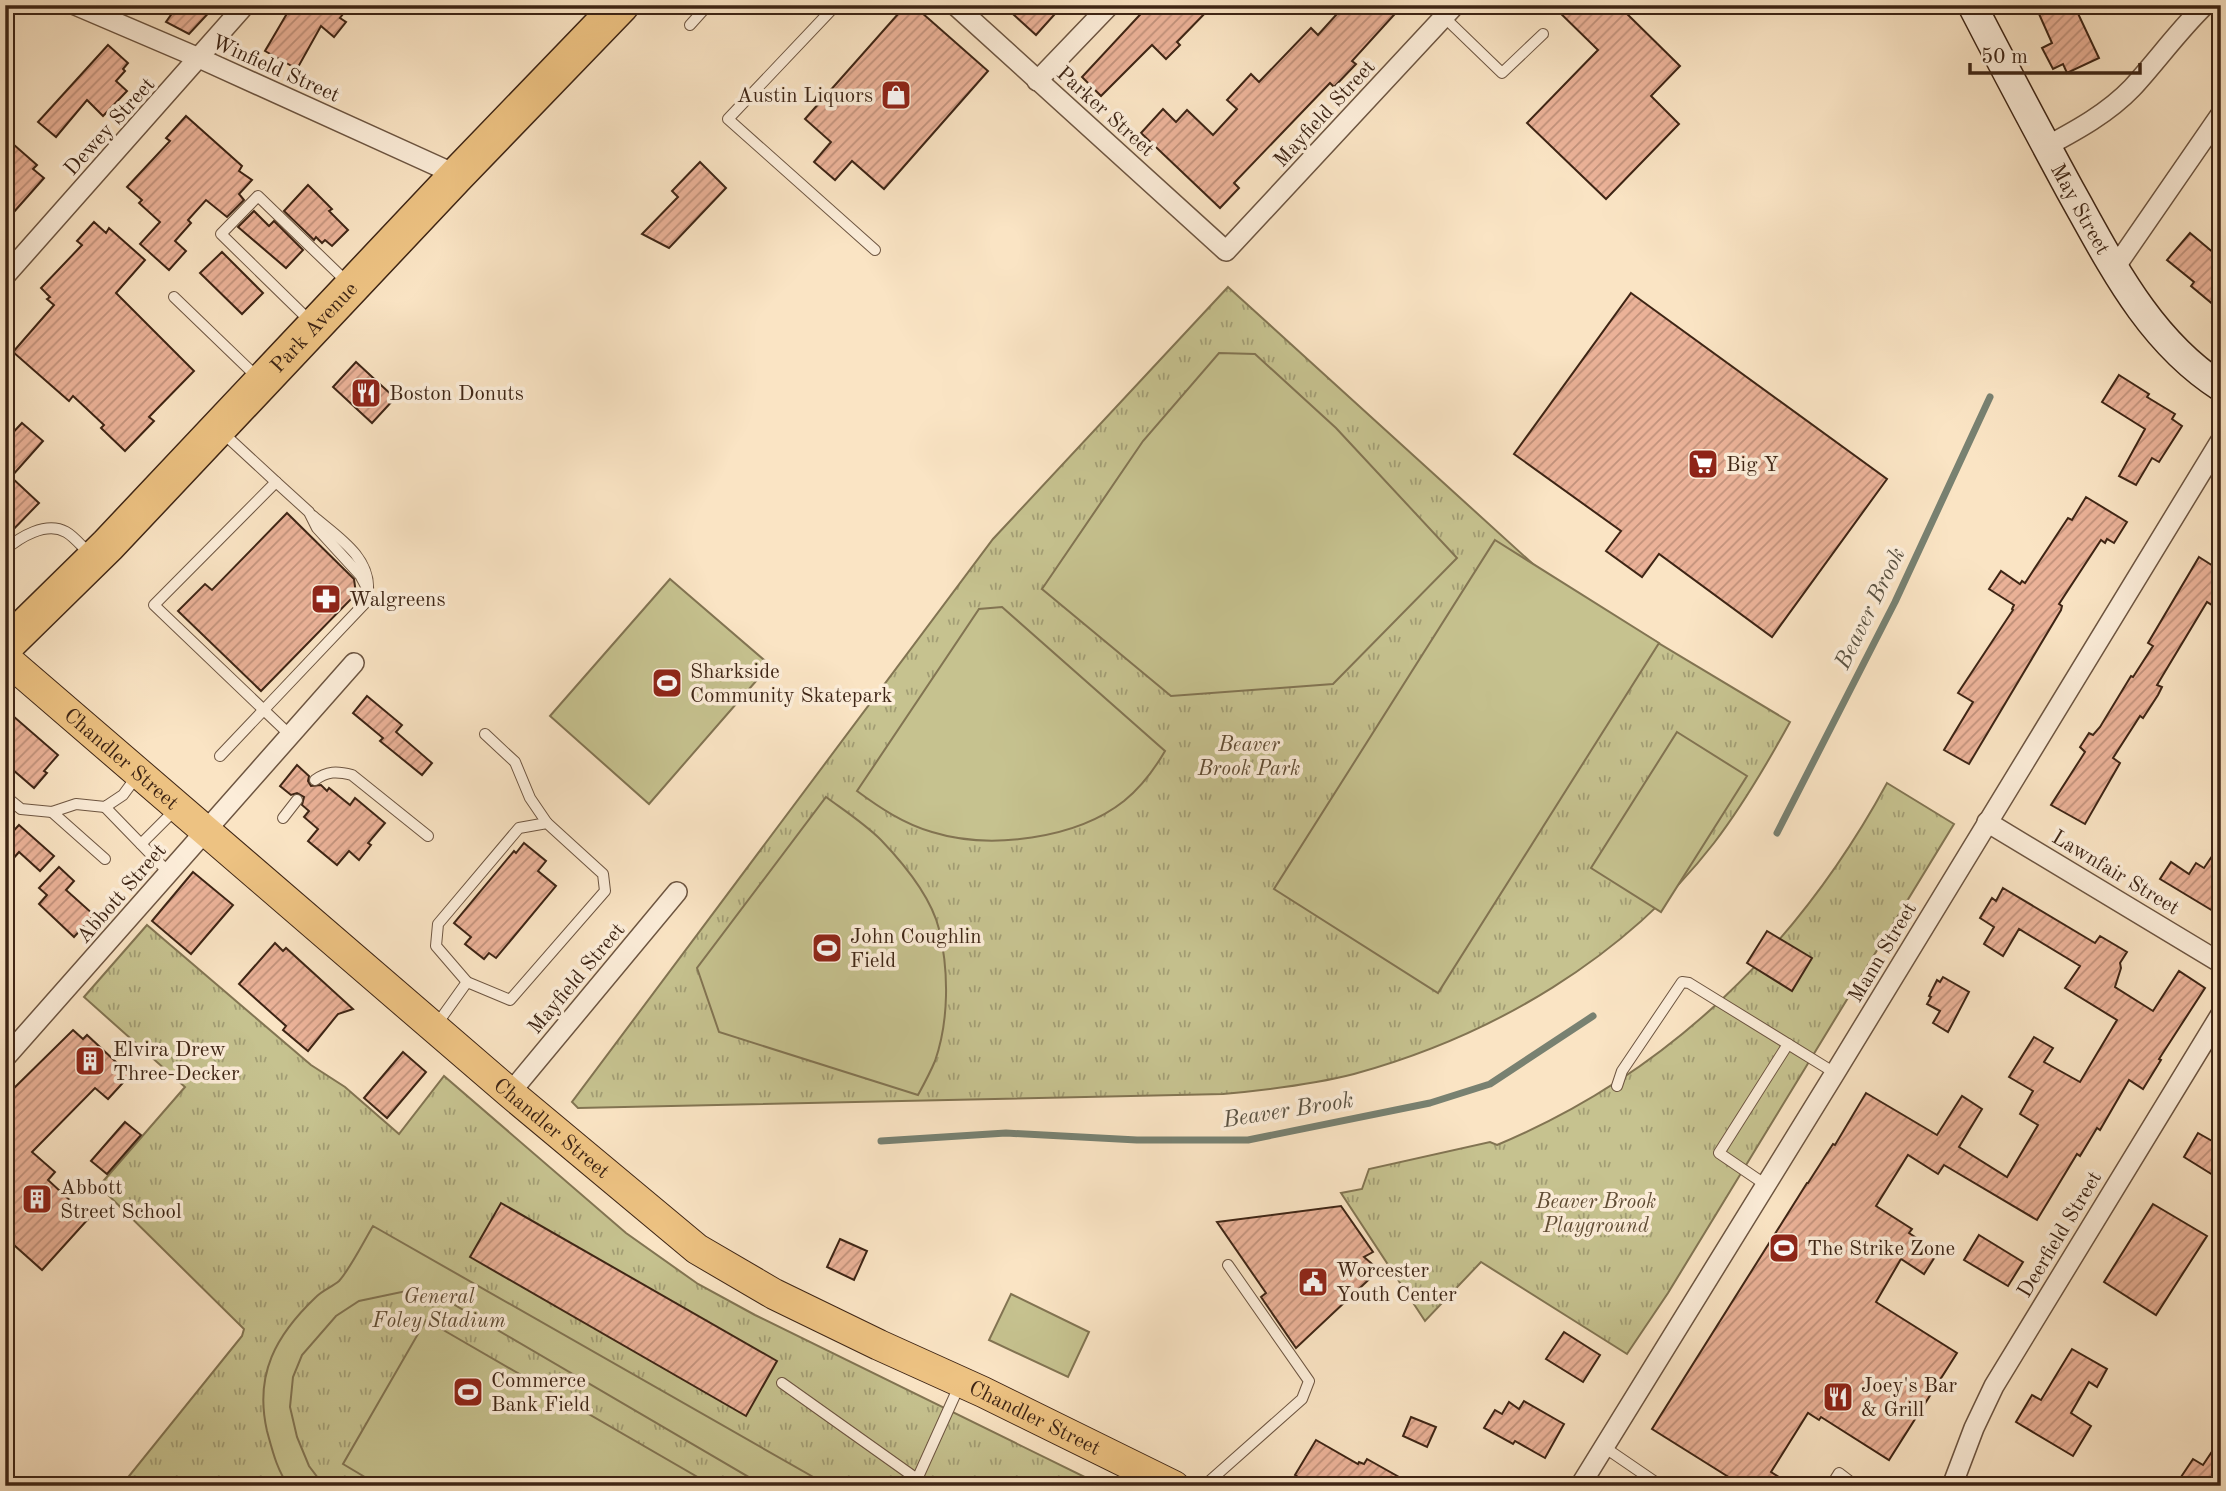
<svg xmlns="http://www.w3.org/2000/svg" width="2226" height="1491" viewBox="0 0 2226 1491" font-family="'Old Standard TT',serif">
	<defs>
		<pattern id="grass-tufts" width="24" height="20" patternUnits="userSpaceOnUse" patternTransform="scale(1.75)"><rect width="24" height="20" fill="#c6c28f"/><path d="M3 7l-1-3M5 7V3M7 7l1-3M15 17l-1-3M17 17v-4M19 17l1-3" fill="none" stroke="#a29d74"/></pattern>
		<pattern id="building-hatch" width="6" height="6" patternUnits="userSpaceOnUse" patternTransform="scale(1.75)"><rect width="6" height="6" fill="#ebb298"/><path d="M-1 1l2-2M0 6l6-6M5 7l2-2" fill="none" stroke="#c0917b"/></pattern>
	</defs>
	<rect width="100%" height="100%" fill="#fae4c4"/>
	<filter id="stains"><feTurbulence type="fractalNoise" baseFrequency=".00286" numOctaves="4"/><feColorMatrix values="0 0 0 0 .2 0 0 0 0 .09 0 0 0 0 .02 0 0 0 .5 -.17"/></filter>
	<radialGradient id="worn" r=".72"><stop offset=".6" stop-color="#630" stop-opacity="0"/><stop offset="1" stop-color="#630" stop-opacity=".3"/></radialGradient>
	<!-- grass -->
	<g fill="url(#grass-tufts)" stroke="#827452" stroke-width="2">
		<path d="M1228,287L1545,575L1790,722C1767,764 1743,805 1714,843C1625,958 1493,1036 1354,1074C1311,1085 1266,1090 1223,1094L578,1108L572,1102L993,539Z"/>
		<path d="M1887,783L1954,824L1668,1293L1627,1354L1481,1262L1425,1321L1341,1193L1362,1189L1369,1169L1490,1142L1497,1145C1669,1073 1799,945 1887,783Z"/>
		<polygon points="147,925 311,1065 345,1087 399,1134 444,1076 626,1233 698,1284 755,1315 1103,1486 121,1486 242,1336 244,1329 99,1186 185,1087 84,997"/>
	</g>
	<!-- garden -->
	<g fill="#c6c28f" stroke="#827452" stroke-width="2">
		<polygon points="1219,353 1255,354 1336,428 1457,558 1333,684 1171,696 1042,589 1143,441"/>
		<polygon points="1495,540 1659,643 1438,993 1274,889"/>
		<polygon points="670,579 770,665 649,804 550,716"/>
		<path d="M1002,607L1165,751C1154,770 1140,788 1124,801C1076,839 990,850 932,832C904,824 880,808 857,791L979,609Z"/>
		<polygon points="1677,732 1747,776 1661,912 1591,868"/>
		<path d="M826,797C845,811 865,824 881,840C904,864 931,897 939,929C949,971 949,1021 935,1061C930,1073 924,1084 918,1095L719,1032L697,968Z"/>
		<path d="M373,1226L829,1486H764L453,1304L411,1290L359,1301L336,1316L302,1355L293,1377L290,1407L297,1437L309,1466L324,1486H289C277,1471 272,1449 267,1431C254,1374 276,1335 316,1297C323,1290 332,1287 339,1281C350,1269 364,1241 373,1226Z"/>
		<polygon points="1011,1294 1089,1332 1068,1377 989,1340"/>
		<polygon points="426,1320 713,1486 380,1486 343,1464"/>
	</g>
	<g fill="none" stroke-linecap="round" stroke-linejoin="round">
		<!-- stream -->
		<g stroke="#788171" stroke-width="7">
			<polyline points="1777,833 1895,602 1990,397"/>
			<polyline points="881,1141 1006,1133 1137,1140 1248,1140 1430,1103 1490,1084 1593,1016"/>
		</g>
	</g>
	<!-- building -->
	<g fill="url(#building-hatch)" stroke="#3e2515" stroke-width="2">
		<polygon points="178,5 216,5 189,34 166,22"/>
		<polygon points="292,5 350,5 340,18 346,22 334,37 321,26 297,69 265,51"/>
		<polygon points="906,5 913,5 988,71 884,189 852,161 835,180 814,162 831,142 805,119"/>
		<polygon points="1003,5 1063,5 1036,35"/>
		<polygon points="1149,5 1213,5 1177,42 1180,45 1166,59 1152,45 1101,96 1082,77"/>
		<polygon points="1345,5 1403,5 1352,61 1356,64 1334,87 1330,83 1234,183 1239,188 1220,208 1141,133 1163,109 1176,122 1187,110 1213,135 1237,109 1227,100 1251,74 1259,82 1311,28 1318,35"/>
		<polygon points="1552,5 1618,5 1680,66 1651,96 1679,124 1606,199 1527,123 1598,50"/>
		<polygon points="2035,5 2074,5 2099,58 2067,73 2063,64 2053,69 2042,48 2052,43"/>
		<polygon points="108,45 128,63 123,69 125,71 116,81 127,91 103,116 87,100 56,137 38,122"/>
		<polygon points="186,116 242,166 239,171 252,180 239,194 244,200 227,217 206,200 188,220 191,223 175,241 186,251 169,270 140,244 160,222 139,203 142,200 127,187 170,141 166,138"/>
		<polygon points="5,137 37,165 33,169 44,178 5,222"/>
		<polygon points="700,162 726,188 669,248 642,234 678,197 672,191"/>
		<polygon points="308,185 332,209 329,211 348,230 332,246 325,240 322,243 316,237 314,240 284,211"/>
		<polygon points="254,211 269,226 274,221 303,250 286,268 238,227"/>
		<polygon points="94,222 106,233 109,228 145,260 116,293 194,371 149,417 154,421 125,451 101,428 104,425 73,396 69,401 13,352 54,305 47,299 50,297 41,288 82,245 77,241"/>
		<polygon points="2190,233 2221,259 2221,311 2191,286 2194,282 2167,260"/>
		<polygon points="222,252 263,293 242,314 200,273"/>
		<polygon points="1631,293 1887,479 1772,637 1659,554 1642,577 1606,551 1621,531 1514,454"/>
		<polygon points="356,362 395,398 372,423 333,387"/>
		<polygon points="2119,375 2149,394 2147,397 2175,414 2172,419 2182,426 2159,462 2152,458 2136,485 2119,476 2145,429 2102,402"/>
		<polygon points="22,423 43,441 11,477 39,503 5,538 5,441"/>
		<polygon points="2086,497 2127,522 2114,543 2107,539 2105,543 2101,540 2059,604 2062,606 2061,610 1969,764 1944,750 1973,702 1958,693 2013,610 2012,609 2014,605 1989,589 2001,571 2020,584 2022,581 2025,583 2068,518 2072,520"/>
		<polygon points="287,513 354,579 356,594 261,691 178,611 205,584 212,590"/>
		<polygon points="2199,557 2221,571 2221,611 2207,602 2157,685 2162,687 2158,695 2143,718 2140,716 2113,758 2120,763 2085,824 2051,805 2085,752 2080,747 2089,733 2093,735 2100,727 2131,676 2133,677 2153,646 2148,643"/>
		<polygon points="367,696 402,725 396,732 432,763 422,775 380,741 383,738 353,713"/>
		<polygon points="5,709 58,755 44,771 47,773 34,788 5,763"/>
		<polygon points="297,765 309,776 308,781 311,786 321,785 327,791 329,788 350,805 355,798 385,823 368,843 371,845 359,860 349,851 337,865 308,841 318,829 304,817 309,811 302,805 304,797 297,793 291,795 280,786"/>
		<polygon points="19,825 54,856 40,871 19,852 5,868 5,840"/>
		<polygon points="524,843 546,861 538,871 556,886 496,958 489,953 484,959 465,944 471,937 454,923 514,851 516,853"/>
		<polygon points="2221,843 2221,899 2213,911 2160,879 2171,862 2189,874 2196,863 2204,868"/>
		<polygon points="59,867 74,881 66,890 94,915 74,937 39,904 47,895 39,888"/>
		<polygon points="193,872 233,905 191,954 152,921"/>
		<polygon points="2003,888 2095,943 2100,936 2127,952 2120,963 2121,968 2115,987 2153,1011 2179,971 2205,988 2159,1059 2161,1060 2143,1089 2129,1080 2100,1130 2097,1128 2080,1156 2077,1154 2037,1220 1944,1165 1938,1174 1908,1155 1876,1206 1912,1229 1909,1233 1938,1252 1924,1274 1901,1259 1876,1302 1957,1353 1889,1460 1821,1417 1819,1420 1808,1413 1771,1472 1793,1486 1743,1486 1652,1429 1807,1183 1808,1183 1833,1144 1835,1145 1866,1093 1937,1135 1962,1096 1982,1109 1959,1147 2007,1177 2038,1125 2020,1114 2033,1091 2009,1077 2034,1037 2053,1048 2044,1062 2080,1082 2117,1020 2065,988 2080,966 2019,929 2003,956 1984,944 1994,927 1980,918 1992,898 1996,901"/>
		<polygon points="1767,931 1812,958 1792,991 1747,963"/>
		<polygon points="275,943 283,951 286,948 353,1009 338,1014 308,1051 283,1030 286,1026 239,984"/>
		<polygon points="1943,977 1969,992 1948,1032 1933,1023 1940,1011 1927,1004 1931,997 1929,996 1937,980 1940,982"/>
		<polygon points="73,1030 83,1039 87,1035 130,1075 108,1099 95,1088 32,1152 55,1172 48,1180 89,1218 42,1270 5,1237 5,1097"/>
		<polygon points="403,1052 426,1072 387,1118 364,1098"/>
		<polygon points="125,1122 141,1135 107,1174 91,1161"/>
		<polygon points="2198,1133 2221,1146 2221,1180 2184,1157"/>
		<polygon points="501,1203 777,1361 746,1416 470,1257"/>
		<polygon points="2153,1204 2207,1236 2156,1315 2104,1282"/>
		<polygon points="1341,1206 1373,1252 1364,1257 1379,1270 1296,1348 1261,1297 1266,1293 1217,1222"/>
		<polygon points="1979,1235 2023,1262 2008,1286 1964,1260"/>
		<polygon points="840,1239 867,1251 854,1280 827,1267"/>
		<polygon points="1564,1332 1600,1355 1583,1382 1546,1359"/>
		<polygon points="2072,1349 2107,1369 2097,1387 2089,1382 2071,1413 2091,1426 2073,1456 2016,1422 2032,1395 2041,1400"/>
		<polygon points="1524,1401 1564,1424 1545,1458 1515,1441 1513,1444 1484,1428 1495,1410 1502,1414 1509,1402 1519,1409"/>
		<polygon points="1411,1417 1436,1427 1427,1447 1403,1436"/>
		<polygon points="2221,1438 2221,1486 2175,1486 2193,1459 2203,1465"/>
		<polygon points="1316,1440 1358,1464 1359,1462 1364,1464 1367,1459 1415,1486 1292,1486 1298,1477 1295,1475"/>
	</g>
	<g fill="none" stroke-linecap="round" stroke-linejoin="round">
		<!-- lane casing -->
		<g stroke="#6d5541" stroke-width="12">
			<g id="lane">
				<polyline points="836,5 728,119 875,250"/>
				<polyline points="1444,17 1502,73 1543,34"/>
				<polyline points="690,25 708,5"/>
				<polyline points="174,297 257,377"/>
				<polyline points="311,322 221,234 258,196 347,282"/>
				<polyline points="223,433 276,482 154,605 290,735"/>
				<path d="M313,516C336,536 370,556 368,590"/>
				<path d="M5,550C20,537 46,521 66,532C75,537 83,548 91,555"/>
				<polyline points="485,734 515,762 530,798 547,823"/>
				<polyline points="220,756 366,602 368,590 360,575 317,528 309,512 276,482"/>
				<path d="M315,780C327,771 337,771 352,775L428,836"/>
				<polyline points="5,796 21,809 52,812 76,804 105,807 123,795 137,776"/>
				<polyline points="105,807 169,873"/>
				<polyline points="52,812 105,859"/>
				<polyline points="283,818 297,800"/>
				<polygon points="547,823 603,874 605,891 510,1000 467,982 436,946 438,924 519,828"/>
				<polyline points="141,844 175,810"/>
				<polyline points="437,1024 467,982"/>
				<polyline points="1617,1086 1622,1071 1682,982 1689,983 1835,1073"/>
				<polyline points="1766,1185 1719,1153 1788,1044"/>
				<polyline points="782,1383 917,1479"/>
				<polyline points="1604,1447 1661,1486"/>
				<polyline points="914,1486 960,1384"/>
				<polyline points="1204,1486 1302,1399 1309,1381 1228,1265"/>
				<polyline points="1831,1486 1839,1473 1856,1486"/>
			</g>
		</g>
		<!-- street casing -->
		<g stroke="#6d5541" stroke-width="22">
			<g id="street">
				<polyline points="75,5 199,58 457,175"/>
				<polyline points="955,5 1226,251 1455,5"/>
				<polyline points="1037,81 1110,5"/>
				<path d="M2047,146C2077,130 2108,113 2132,88C2157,61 2178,31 2205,5"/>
				<polyline points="2114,269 2221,114"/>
				<polyline points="5,276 245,5"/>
				<polyline points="1987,822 2221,963"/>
				<polyline points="5,1058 354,663"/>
				<polyline points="510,1093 677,892"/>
				<polyline points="1580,1486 1835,1073 2221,440"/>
				<polyline points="1952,1486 1974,1428 1994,1386 2221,1014"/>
			</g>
		</g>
		<!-- secondary casing -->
		<g stroke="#3e2515" stroke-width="31">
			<g id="secondary">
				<path id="s1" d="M1972,5C2004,67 2037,129 2070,190C2111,263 2148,340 2221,387"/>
			</g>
		</g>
		<!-- primary casing -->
		<g stroke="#3e2515" stroke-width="32">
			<g id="primary">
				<path id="s2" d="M5,658L510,1093L697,1249L774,1294L879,1345L983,1392L1174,1486"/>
			</g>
		</g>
		<!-- highway casing -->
		<g stroke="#3e2515" stroke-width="38">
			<g id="highway">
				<path id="s3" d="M5,646L108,545L457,175L621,5"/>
			</g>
		</g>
		<!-- lane -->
		<use href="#lane" stroke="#fcedd9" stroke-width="10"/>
		<!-- street -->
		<use href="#street" stroke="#fcedd9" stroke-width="19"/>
		<!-- secondary -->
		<use href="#secondary" stroke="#fcedd9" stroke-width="28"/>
		<!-- primary -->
		<use href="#primary" stroke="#edc282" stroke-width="30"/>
		<!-- highway -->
		<use href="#highway" stroke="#edc282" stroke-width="35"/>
	</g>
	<!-- icons -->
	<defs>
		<g id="shop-square" transform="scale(1.575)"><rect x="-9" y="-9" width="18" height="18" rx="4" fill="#8f2418" stroke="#fcedd9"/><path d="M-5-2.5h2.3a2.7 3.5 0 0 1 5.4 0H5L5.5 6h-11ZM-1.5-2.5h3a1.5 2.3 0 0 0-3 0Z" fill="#fff"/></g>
		<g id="restaurant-square" transform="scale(1.575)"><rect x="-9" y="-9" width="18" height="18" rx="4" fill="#8f2418" stroke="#fcedd9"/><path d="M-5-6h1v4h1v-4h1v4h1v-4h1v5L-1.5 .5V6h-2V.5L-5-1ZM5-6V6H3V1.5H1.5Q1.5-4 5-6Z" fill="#fff"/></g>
		<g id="supermarket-square" transform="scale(1.575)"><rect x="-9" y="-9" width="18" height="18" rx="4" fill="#8f2418" stroke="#fcedd9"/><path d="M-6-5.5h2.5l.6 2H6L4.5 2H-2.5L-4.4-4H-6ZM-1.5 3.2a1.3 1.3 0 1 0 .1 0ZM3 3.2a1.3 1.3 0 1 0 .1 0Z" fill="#fff"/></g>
		<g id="pharmacy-square" transform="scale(1.575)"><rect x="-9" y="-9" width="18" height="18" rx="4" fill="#8f2418" stroke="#fcedd9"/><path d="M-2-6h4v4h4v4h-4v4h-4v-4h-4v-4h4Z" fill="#fff"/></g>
		<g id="stadium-square" transform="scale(1.575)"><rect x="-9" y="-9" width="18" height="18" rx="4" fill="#8f2418" stroke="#fcedd9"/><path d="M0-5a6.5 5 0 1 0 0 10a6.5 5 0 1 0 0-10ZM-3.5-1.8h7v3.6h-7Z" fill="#fff"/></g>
		<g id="building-square" transform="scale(1.575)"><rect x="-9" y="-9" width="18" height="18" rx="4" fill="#8f2418" stroke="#fcedd9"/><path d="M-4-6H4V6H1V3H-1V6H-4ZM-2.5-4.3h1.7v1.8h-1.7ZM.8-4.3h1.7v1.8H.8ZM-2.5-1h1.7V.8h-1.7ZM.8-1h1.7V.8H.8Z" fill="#fff"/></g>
		<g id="civic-square" transform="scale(1.575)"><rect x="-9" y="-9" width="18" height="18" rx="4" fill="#8f2418" stroke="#fcedd9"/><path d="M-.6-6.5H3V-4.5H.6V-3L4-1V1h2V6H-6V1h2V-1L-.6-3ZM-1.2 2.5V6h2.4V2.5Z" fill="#fff"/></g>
	</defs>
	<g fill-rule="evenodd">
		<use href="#shop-square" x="896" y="95"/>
		<use href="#restaurant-square" x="366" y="393"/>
		<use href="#supermarket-square" x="1703" y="464"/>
		<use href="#pharmacy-square" x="326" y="599"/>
		<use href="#stadium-square" x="667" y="683"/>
		<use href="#stadium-square" x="827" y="948"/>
		<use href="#building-square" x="90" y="1061"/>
		<use href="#building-square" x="37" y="1199"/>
		<use href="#stadium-square" x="1784" y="1248"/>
		<use href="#civic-square" x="1313" y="1282"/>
		<use href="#stadium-square" x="468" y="1392"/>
		<use href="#restaurant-square" x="1838" y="1397"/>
	</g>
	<g text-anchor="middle" stroke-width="7" stroke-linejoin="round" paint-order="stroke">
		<!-- street labels -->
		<g font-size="21" fill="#3e2515" stroke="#fcedd9">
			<text transform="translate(276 68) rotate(24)" y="7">Winfield Street</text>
			<text transform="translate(1106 111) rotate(42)" y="7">Parker Street</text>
			<text transform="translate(1324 113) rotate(-47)" y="7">Mayfield Street</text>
			<text transform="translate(109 126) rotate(-48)" y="7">Dewey Street</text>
			<text dy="7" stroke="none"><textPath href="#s1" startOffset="231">May Street</textPath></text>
			<text dy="7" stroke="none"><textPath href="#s3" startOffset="444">Park Avenue</textPath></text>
			<text dy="7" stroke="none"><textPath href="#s2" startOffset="154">Chandler Street</textPath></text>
			<text transform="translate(2116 872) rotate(31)" y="7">Lawnfair Street</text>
			<text transform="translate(121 893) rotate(-49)" y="7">Abbott Street</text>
			<text transform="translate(1882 952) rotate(-59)" y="7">Mann Street</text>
			<text transform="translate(576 978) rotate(-50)" y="7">Mayfield Street</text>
			<text dy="7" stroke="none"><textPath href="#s2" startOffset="721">Chandler Street</textPath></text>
			<text transform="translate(2059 1234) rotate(-59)" y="7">Deerfield Street</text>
			<text dy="7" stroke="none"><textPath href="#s2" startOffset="1288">Chandler Street</textPath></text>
		</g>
		<!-- poi labels -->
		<g font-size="21" fill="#3e2515" stroke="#fcedd9" text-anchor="start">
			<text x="873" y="102" text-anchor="end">Austin Liquors</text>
			<text x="389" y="400">Boston Donuts</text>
			<text x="1726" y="471">Big Y</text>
			<text x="349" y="606">Walgreens</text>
			<text x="690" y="678">Sharkside<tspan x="690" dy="24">Community Skatepark</tspan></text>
			<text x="850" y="943">John Coughlin<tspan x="850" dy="24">Field</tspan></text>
			<text x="113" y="1056">Elvira Drew<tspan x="113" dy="24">Three-Decker</tspan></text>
			<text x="60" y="1194">Abbott<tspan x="60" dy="24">Street School</tspan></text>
			<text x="1807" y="1255">The Strike Zone</text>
			<text x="1336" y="1277">Worcester<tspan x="1336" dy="24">Youth Center</tspan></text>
			<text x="491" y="1387">Commerce<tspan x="491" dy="24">Bank Field</tspan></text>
			<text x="1861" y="1392">Joey's Bar<tspan x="1861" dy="24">&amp; Grill</tspan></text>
		</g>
		<!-- park labels -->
		<g font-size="21" font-style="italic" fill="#604c34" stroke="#fcedd9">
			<text x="1249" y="751">Beaver<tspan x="1249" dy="24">Brook Park</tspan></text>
			<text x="1596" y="1208">Beaver Brook<tspan x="1596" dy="24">Playground</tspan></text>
			<text x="439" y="1303">General<tspan x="439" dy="24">Foley Stadium</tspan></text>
		</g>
		<!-- water labels -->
		<g font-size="23" font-style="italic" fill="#5b5343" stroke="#fcedd9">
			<text transform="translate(1869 608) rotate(-64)" y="8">Beaver Brook</text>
			<text transform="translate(1288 1109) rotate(-9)" y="8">Beaver Brook</text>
		</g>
	</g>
	<!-- margin -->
	<rect width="2226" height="1491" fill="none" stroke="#fae4c4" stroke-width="28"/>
	<rect x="7" y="7" width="2212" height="1477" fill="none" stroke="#3e2515" stroke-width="3.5"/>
	<rect x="14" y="14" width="2198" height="1463" fill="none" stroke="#3e2515" stroke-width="2"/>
	<!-- scale -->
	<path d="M1970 63v10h170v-10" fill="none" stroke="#3e2515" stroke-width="3.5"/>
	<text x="1981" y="63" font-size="21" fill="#3e2515" stroke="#fcedd9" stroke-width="5" paint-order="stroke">50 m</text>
	<rect width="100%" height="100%" filter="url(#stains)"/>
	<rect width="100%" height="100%" fill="url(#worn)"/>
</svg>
